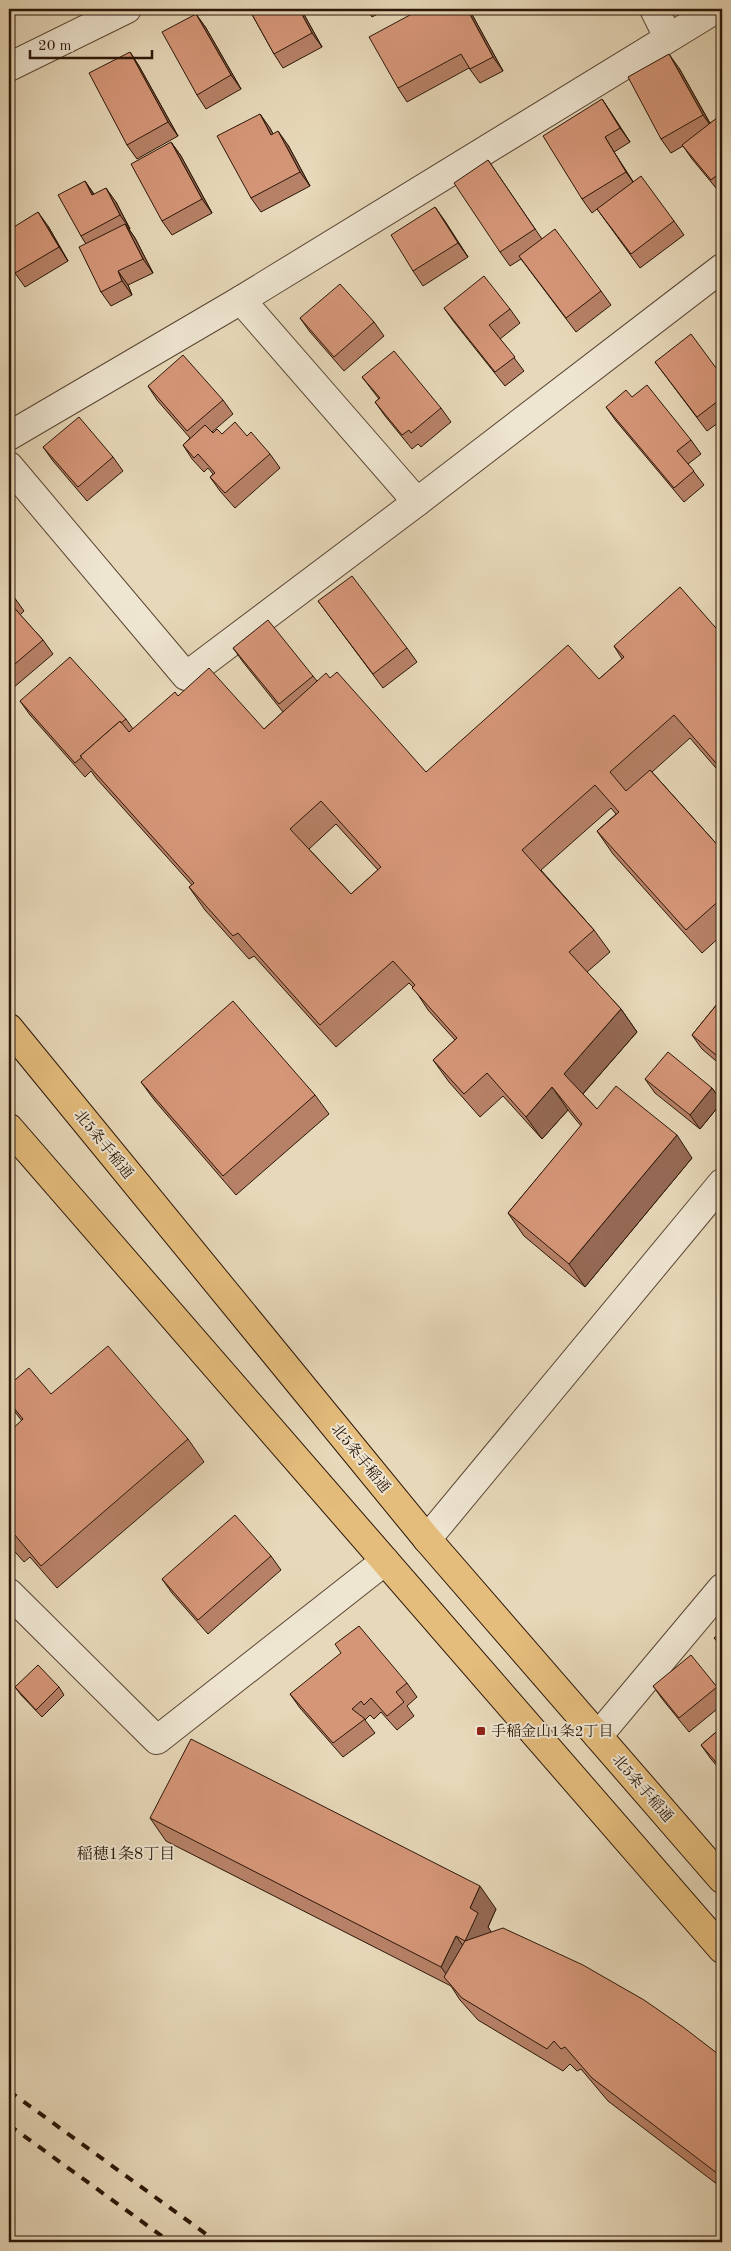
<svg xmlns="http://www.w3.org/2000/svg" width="731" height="2251" viewBox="0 0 731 2251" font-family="'Old Standard TT','Noto Serif JP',serif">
	<rect width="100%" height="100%" fill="#e7d8b9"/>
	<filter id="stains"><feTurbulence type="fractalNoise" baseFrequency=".004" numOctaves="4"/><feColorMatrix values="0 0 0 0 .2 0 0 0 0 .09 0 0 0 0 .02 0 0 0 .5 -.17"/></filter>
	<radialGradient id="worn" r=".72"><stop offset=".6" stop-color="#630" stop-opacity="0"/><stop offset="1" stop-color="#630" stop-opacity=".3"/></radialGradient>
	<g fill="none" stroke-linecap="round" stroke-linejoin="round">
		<!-- minor casing -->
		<g stroke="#5a4634" stroke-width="30">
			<g id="minor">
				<polyline points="654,9 668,37"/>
				<polyline points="9,67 127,9"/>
				<polyline points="241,300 417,502"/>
				<polyline points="9,436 241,300 716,9"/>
				<polyline points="9,466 186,676 417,502 722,268"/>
				<polyline points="427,1539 722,1183"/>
				<polyline points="9,1593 157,1740 385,1561"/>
				<polyline points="598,1736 722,1588"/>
			</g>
		</g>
		<!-- highway casing -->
		<g stroke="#2b1608" stroke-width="30">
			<g id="highway">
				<polyline points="9,1028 427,1539 722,1879"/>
				<polyline points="9,1128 722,1949"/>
			</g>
		</g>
		<!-- minor -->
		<use href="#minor" stroke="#efe6d2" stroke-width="28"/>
		<!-- highway -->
		<use href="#highway" stroke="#e4bc7c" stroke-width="28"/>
		<!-- rail -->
		<g stroke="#2b1608" stroke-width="4" stroke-dasharray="9 9" stroke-linecap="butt">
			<polyline points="9,2091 217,2242"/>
			<polyline points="9,2125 170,2242"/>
		</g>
	</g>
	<!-- wall -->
	<g fill="#b78167" stroke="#2b1608" fill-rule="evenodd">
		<polygon points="249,9 301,9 322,47 283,68 274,54"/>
		<polygon points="366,9 387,9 372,17"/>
		<polygon points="421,9 469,9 503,71 480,83 469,68 407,102 398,88"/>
		<polygon points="196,14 206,28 241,89 206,109 197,95"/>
		<polygon points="130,52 139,66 178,136 137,159 127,145"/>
		<polygon points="679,68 710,123 722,118 722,193 721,194 692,159 683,146 671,153 661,139"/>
		<polygon points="602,99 630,142 614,152 633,182 674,221 684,235 640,268 597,209 592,213 582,199"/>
		<polygon points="260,114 273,134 288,145 310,186 261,212 251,198"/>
		<polygon points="171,142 181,156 212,213 172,235 162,221"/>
		<polygon points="488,160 542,239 601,291 611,305 576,332 521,259 510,266 500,252"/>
		<polygon points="85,181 94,194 116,202 130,229 129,229 135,238 153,273 128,285 132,295 111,306 101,292 86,244 81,236"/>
		<polygon points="435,207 468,257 423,286 413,271"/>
		<polygon points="48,226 68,261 25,287 15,273"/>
		<polygon points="444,308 510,309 520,323 500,339 524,371 505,386 454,322"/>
		<polygon points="300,318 374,322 384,336 344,371 310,332"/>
		<polygon points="9,329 12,336 9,338"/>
		<polygon points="655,362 722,376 722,420 707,431"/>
		<polygon points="362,377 441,408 451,422 421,447 418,444 412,449 385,416 375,402 379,399"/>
		<polygon points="148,386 223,400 233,414 212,432 222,434 247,436 270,454 280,468 235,508 220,491 210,477 213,474 208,468 204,472 192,459 183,445 190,438 157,400"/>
		<polygon points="632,397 691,440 701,454 688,464 704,485 684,502 616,421 606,407"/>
		<polygon points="43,447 113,457 123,471 87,501 53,461"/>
		<polygon points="9,590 24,611 20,615 43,640 53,654 13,688 9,683"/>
		<polygon points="318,601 407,648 417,662 383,688"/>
		<path d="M722,635V775L690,738L652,772L722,850V935L702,953L613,854L597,831L616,814L611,808L541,870L594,930L610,952L587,972L621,1009L637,1032L583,1094L597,1109L692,1158L585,1287L524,1236L508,1213L581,1126L568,1110L542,1139L503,1096L480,1117L449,1082L433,1060L455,1040L428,1010L413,987L409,983L336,1047L254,956L249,959L205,910L189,887L192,885L96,778L91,771L85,777L30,715L20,701L126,719L133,729L178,696L264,729L283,712L243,662L233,648L313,676L317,681L330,678L426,772L599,679L622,659L614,646ZM336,824L378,870L351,894L309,849Z"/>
		<polygon points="722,998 722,1066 702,1049 692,1035"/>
		<polygon points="645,1079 712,1088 722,1102 700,1129 655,1093"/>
		<polygon points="141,1082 315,1095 329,1114 236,1195 155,1101"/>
		<polygon points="9,1385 51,1394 188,1439 204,1462 57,1588 30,1557 24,1562 9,1545 9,1432 22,1421 9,1404"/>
		<polygon points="271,1556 281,1570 208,1634 172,1593 162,1579"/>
		<polygon points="9,1646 15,1656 9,1662"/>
		<polygon points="407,1683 417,1697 407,1706 414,1716 397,1730 381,1712 374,1719 370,1715 365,1720 375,1733 343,1757 300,1708 290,1694"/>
		<polygon points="653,1686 717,1687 722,1694 722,1705 689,1732 663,1700"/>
		<polygon points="15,1687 59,1687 64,1695 42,1717 21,1695"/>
		<polygon points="722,1727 722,1772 711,1759 701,1745"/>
		<polygon points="150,1818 496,1909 488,1927 491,1932 722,2057 722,2188 608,2101 581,2069 577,2071 570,2064 563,2071 478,2020 460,2000 451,1986 166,1841"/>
	</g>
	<!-- shaded-wall -->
	<g fill="#956954" stroke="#2b1608">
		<polygon points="299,9 301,9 322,47 312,33"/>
		<polygon points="467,9 469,9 503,71 493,57"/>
		<polygon points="196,14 206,28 241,89 231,75"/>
		<polygon points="130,52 139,66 178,136 168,122"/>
		<polygon points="669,54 679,68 713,129 703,115"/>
		<polygon points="602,99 612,114 630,142 620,128"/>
		<polygon points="260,114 270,128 281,149 271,135"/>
		<polygon points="278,131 288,145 310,186 300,172"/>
		<polygon points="605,137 614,152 636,186 626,172"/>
		<polygon points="171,142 181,156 212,213 202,199"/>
		<polygon points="85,181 94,195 92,195"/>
		<polygon points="106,188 116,202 130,229 120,215"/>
		<polygon points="435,207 445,221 468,257 458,243"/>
		<polygon points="38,212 48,226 68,261 59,247"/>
		<polygon points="125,224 135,238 153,273 143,259"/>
		<polygon points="118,271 128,285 132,295 122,281"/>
		<polygon points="621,1009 637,1032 580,1097 564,1074"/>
		<polygon points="552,1087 568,1110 542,1139 526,1117"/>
		<polygon points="712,1088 722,1102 700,1129 690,1115"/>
		<polygon points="677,1135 692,1158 585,1287 569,1264"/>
		<polygon points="480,1886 496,1909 488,1927 494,1936 465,1941 470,1908"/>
		<polygon points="456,1936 472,1958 457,1989 441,1967"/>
	</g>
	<!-- building -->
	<g fill="#d59678" stroke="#2b1608" fill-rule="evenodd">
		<polygon points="249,9 299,9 312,33 274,54"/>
		<polygon points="421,9 467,9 493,57 470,69 461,54 398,88 369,37"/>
		<polygon points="196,14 231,75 197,95 162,32"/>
		<polygon points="130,52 168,122 127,145 89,73"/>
		<polygon points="669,54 703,115 661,139 628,77"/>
		<polygon points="602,99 620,128 605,137 626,172 582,199 543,136"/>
		<polygon points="260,114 271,135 278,131 300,172 251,198 217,136"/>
		<polygon points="718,117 721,120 722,118 722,171 711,180 682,145"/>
		<polygon points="171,142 202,199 162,221 131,164"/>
		<polygon points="488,160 535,229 500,252 454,183"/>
		<polygon points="641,176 674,221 631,254 597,209"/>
		<polygon points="85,181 92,195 106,188 120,215 81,236 58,195"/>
		<polygon points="435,207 458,243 413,271 391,235"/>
		<polygon points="38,212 59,247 15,273 9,263 9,230"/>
		<polygon points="125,224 143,259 118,271 122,281 101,292 79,247"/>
		<polygon points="555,229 601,291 566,318 519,256"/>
		<polygon points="484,276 510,309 489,325 515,357 495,372 444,308"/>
		<polygon points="340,284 374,322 334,357 300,318"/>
		<polygon points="722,299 722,311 716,303"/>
		<polygon points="691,334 722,376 722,398 697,417 655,362"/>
		<polygon points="394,351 441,408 411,433 409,430 402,435 375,402 380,398 362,377"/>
		<polygon points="183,355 223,400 187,431 148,386"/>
		<polygon points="647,385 691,440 677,451 694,471 674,488 606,407 626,390 632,397"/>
		<polygon points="79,417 113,457 78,487 43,447"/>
		<polygon points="235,422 247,436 251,432 270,454 225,493 210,477 215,473 198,454 194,458 183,445 205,425 213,433 217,429 222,434"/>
		<polygon points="352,576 407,648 373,674 318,601"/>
		<path d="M680,587L722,635V770L674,715L610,772L626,791L650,770L722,850V898L686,930L597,831L619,812L595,785L522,850L594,930L569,952L621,1009L564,1074L597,1109L616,1086L677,1135L569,1264L508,1213L582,1124L552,1087L526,1117L487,1073L464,1094L433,1060L457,1038L412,988L415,985L393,961L320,1025L238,933L233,936L189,887L194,883L80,756L120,721L129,732L175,692L178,696L209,668L264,729L326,673L330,678L337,672L426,772L568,645L599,679L624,657L614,646ZM321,801L381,867L351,894L290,829Z"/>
		<polygon points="9,590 14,597 9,602"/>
		<polygon points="9,602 43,640 9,669"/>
		<polygon points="268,620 313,676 279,704 233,648"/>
		<polygon points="70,657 126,719 121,723 120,721 80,756 82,757 75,763 20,701"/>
		<polygon points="722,998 722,1060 692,1035"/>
		<polygon points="233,1001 315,1095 223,1176 141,1082"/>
		<polygon points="668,1052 712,1088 690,1115 645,1079"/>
		<polygon points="108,1346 188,1439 41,1566 14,1534 9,1539 9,1432 23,1419 9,1402 9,1385 29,1368 51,1394"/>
		<polygon points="235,1515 271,1556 198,1620 162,1579"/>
		<polygon points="359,1626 407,1683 396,1692 404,1702 387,1716 371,1698 364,1705 361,1701 352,1709 365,1719 333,1743 290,1694 341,1653 335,1644"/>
		<polygon points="722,1631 722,1647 714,1638"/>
		<polygon points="691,1655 717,1687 679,1718 653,1686"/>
		<polygon points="38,1665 59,1687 36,1710 15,1687"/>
		<polygon points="722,1727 722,1769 701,1745"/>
		<polygon points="191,1739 480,1886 470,1908 478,1913 465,1941 456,1936 441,1967 150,1818"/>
		<polygon points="503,1928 583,1965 644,2000 683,2027 722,2057 722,2177 592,2078 565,2047 561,2049 554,2041 547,2049 462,1998 444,1977 465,1941"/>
	</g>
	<!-- markers -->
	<rect fill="#8f2418" stroke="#efe6d2" stroke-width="2" x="476" y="1726" width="10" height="10" rx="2.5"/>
	<g text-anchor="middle" stroke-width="4" stroke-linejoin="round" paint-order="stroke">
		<!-- street labels -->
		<g font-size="15" fill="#2b1608" stroke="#efe6d2">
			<text transform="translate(104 1144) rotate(51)" y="5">北5条手稲通</text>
			<text transform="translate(361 1458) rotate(51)" y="5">北5条手稲通</text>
			<text transform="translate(643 1788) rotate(49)" y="5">北5条手稲通</text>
		</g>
		<!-- poi labels -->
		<g font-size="15" fill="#2b1608" stroke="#efe6d2" text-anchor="start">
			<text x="491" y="1736">手稲金山1条2丁目</text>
		</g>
		<!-- neighbourhood labels -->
		<g font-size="16" fill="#2b1608" stroke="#efe6d2">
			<text x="126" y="1859">稲穂1条8丁目</text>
		</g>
	</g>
	<!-- margin -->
	<rect width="731" height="2251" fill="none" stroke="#e7d8b9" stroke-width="30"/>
	<rect x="10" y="10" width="711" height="2231" fill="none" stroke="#2b1608" stroke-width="2.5"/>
	<rect x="15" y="15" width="701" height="2221" fill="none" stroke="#2b1608"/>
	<!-- scale -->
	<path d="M30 50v8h122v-8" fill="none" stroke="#2b1608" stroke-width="2.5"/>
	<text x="38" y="50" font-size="15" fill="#2b1608" stroke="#efe6d2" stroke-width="4" paint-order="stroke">20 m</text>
	<rect width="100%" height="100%" filter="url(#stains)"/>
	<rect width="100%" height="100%" fill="url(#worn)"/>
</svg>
